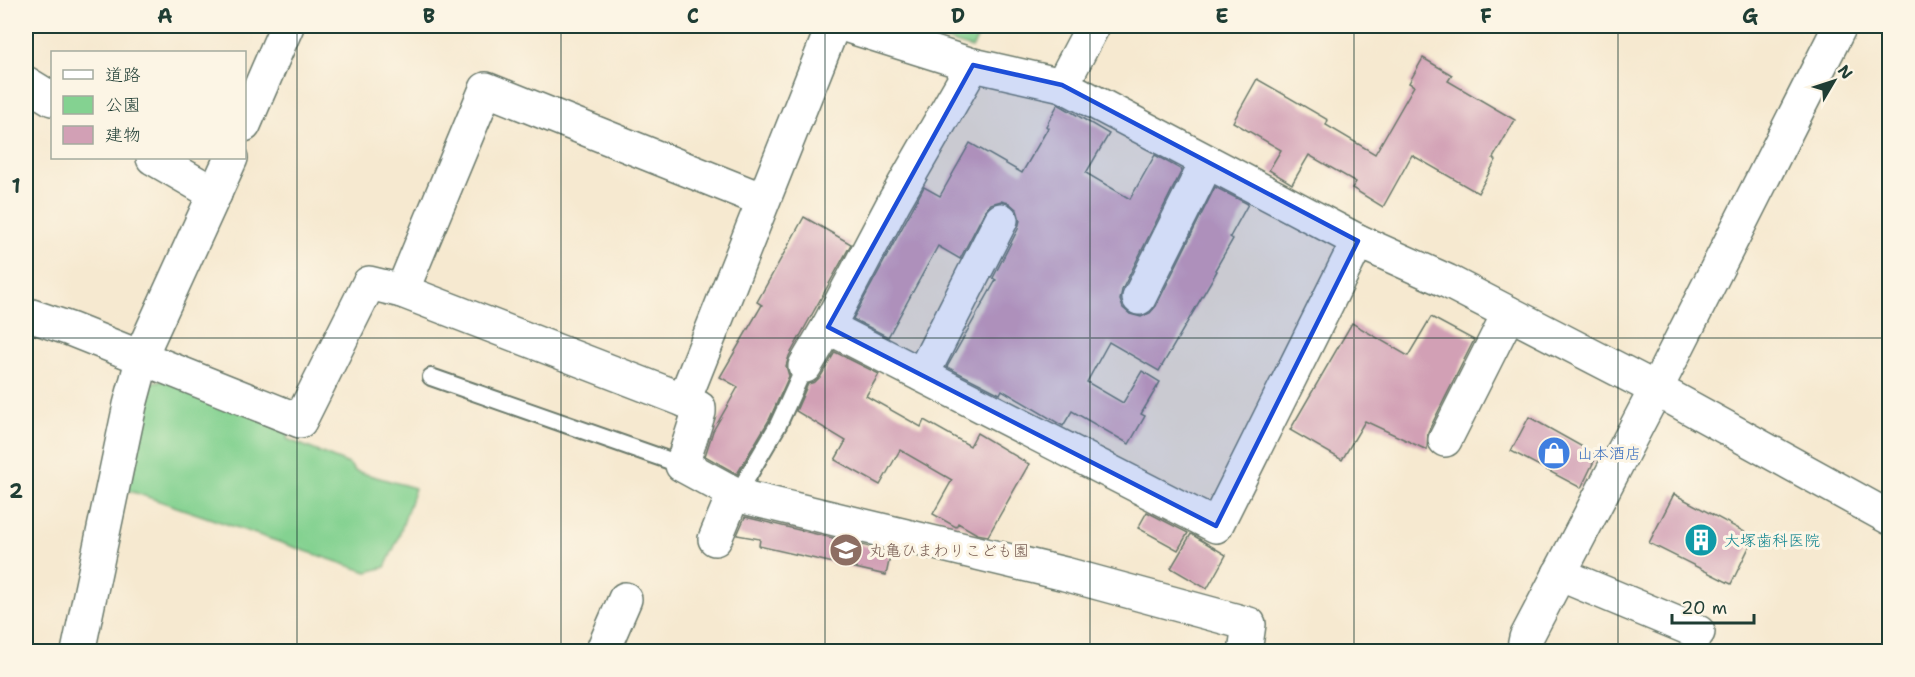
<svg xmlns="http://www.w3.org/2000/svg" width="1915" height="677" viewBox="0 0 1915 677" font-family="'Shantell Sans','Klee One',sans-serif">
	<rect width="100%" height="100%" fill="#fcf5e5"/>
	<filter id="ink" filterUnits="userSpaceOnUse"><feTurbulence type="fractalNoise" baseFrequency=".0167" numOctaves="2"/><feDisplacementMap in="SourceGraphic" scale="12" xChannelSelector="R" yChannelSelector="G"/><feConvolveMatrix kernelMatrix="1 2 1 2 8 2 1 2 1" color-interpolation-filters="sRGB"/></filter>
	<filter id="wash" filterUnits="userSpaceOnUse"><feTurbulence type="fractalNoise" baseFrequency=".008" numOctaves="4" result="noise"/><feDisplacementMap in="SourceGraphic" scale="24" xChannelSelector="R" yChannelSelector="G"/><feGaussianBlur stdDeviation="1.35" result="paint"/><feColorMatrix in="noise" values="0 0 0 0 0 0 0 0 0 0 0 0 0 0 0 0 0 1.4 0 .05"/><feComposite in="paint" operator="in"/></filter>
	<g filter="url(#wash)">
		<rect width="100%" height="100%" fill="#f6e9d0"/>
		<!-- green -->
		<g fill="#84d291" stroke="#528862" stroke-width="1.5">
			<polygon points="901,26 984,26 972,48"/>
			<polygon points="166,380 289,427 287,439 349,464 355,471 415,488 398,539 385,567 367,572 127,490 152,382"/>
		</g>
		<g id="blocks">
			<!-- building -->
			<g fill="#d2a0b5">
				<polygon points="1423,58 1452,75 1448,81 1515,120 1493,158 1496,160 1478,193 1412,155 1383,207 1352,188 1356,182 1309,155 1292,184 1269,170 1281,150 1233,122 1257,79 1328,120 1326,125 1375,154 1414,86 1409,83"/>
				<polygon points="1058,104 1109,134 1086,173 1130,199 1155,155 1182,170 1122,290 1120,300 1123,308 1130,314 1141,317 1150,313 1156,306 1215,187 1248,204 1230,237 1233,239 1215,270 1217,271 1159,371 1109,342 1087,382 1123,403 1142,371 1160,382 1141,414 1145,416 1129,444 1072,411 1063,426 1002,390 1000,394 947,367 996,280 993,278 1018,229 1020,220 1017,210 1009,203 1001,201 991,204 985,211 960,259 938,246 888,337 853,319 924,187 940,196 970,143 1022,173 1048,128 1046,126"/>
				<polygon points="804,217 851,244 789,356 786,366 789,376 769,420 737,474 705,456 713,431 738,387 720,377 762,305 757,302"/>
				<polygon points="1431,317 1474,340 1428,432 1427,450 1365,421 1342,460 1290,430 1352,323 1408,356"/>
				<polygon points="835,352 879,374 866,396 921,427 924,420 970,446 977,433 1029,464 988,536 977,534 958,523 956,527 933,514 952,480 900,450 880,485 835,460 846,441 796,411 808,384 815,382 821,376"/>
				<polygon points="1529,417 1597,455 1581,488 1511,451"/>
				<polygon points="1674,494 1754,537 1731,584 1649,543"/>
				<polygon points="1147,512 1188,533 1178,550 1138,528"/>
				<polygon points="745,517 891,552 886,575 759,546 760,539 737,535"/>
				<polygon points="1191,534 1226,555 1207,589 1171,568"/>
			</g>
		</g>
	</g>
	<g filter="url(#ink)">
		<use href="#blocks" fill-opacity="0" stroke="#6a796b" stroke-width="1.5"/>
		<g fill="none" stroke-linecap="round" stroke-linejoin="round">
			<!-- lane casing -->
			<g stroke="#6a796b" stroke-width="20">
				<g id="lane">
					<polyline points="431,377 682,465"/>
					<polyline points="737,495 778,425 805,366"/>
				</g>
			</g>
			<!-- street casing -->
			<g stroke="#6a796b" stroke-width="36">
				<g id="street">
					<polyline points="848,26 969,64 1062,85 1358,241 1447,281 1656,389 1890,518"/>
					<polyline points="973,65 894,202 828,327 1216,526 1358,241"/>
					<polyline points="26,83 52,99"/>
					<polyline points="1062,85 1093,26"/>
					<polyline points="244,125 287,26"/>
					<polyline points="153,158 215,194"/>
					<polyline points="402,291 684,400 833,26"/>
					<polyline points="1139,298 1207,162"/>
					<polyline points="26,314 70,329 300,421 369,283 402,291 486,89 763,200"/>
					<polyline points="805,366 828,327"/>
					<polyline points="922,375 1001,220"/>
					<polyline points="684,400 699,408 699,412 682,465 739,496 1065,574 1249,624 1245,652"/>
					<polyline points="1445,440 1509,313"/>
					<polyline points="715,539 734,493"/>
					<polyline points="1559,574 1698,632"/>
					<polyline points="78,652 130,405 147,342 231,158"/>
					<polyline points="602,652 625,599"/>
					<polyline points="1523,652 1526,638 1656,389 1840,26"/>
				</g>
			</g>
			<!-- lane -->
			<use href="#lane" stroke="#fff" stroke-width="16"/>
			<!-- street -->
			<use href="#street" stroke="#fff" stroke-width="33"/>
		</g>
	</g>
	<!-- marked area -->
	<path fill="#1d4ed8" fill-opacity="0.2" stroke="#1d4ed8" stroke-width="4.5" stroke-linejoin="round" d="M973,65L1062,85L1358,241L1216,526L828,327Z"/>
	<!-- grid -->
	<path fill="none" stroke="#1f3d34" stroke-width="1.5" stroke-opacity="0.55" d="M297,26V652M561,26V652M825,26V652M1090,26V652M1354,26V652M1618,26V652M26,338H1890"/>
	<!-- icons -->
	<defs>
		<g id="shop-disc" transform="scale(1.725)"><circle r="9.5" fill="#3f7fe0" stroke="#fcf5e5"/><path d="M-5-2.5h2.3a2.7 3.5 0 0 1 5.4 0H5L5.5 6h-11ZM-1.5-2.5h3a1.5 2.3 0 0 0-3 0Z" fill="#fff"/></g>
		<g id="building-disc" transform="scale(1.725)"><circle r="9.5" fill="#0f9aa8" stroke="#fcf5e5"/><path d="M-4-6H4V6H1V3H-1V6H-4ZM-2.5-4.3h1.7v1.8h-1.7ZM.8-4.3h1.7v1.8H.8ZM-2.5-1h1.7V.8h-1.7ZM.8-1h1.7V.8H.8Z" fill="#fff"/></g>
		<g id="school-disc" transform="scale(1.725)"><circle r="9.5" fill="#8d6e63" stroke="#fcf5e5"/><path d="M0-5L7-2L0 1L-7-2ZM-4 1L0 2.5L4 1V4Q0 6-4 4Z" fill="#fff"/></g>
	</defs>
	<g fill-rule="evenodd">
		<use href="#shop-disc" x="1554" y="453"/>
		<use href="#building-disc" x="1701" y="540"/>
		<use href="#school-disc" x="846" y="550"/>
	</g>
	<g text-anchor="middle" stroke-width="6" stroke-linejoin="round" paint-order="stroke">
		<!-- shop labels -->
		<g font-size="16" fill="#366cbe" stroke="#fcf5e5" text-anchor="start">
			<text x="1577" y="459">山本酒店</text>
		</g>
		<!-- culture labels -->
		<g font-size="16" fill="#0d838f" stroke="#fcf5e5" text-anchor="start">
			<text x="1724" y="546">大塚歯科医院</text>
		</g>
		<!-- education labels -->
		<g font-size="16" fill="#785e54" stroke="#fcf5e5" text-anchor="start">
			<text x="869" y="556">丸亀ひまわりこども園</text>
		</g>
	</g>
	<!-- margin -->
	<rect width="1915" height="677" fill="none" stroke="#fcf5e5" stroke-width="66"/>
	<!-- legend -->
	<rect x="51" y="51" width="195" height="108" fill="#fcf5e5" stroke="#a4ab9e" stroke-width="1.5"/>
	<rect x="63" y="70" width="30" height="9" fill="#ffffff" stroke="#a4ab9e" stroke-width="1.5"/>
	<text x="105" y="81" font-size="18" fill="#1f3d34">道路</text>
	<rect x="63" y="96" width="30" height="18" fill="#84d291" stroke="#a4ab9e" stroke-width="1.5"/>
	<text x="105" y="111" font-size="18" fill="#1f3d34">公園</text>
	<rect x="63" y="126" width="30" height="18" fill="#d2a0b5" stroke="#a4ab9e" stroke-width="1.5"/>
	<text x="105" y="141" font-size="18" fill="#1f3d34">建物</text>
	<!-- north arrow -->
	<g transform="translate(1834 81) rotate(51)" stroke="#fcf5e5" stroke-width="4.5" paint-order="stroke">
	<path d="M0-4.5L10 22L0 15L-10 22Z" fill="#1f3d34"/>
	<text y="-9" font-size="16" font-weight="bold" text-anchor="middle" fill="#1f3d34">N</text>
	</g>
	<!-- scale -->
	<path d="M1672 614v9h82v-9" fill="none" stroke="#1f3d34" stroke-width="3"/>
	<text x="1681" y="614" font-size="18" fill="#1f3d34" stroke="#fcf5e5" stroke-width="4.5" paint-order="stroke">20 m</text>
	<rect x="33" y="33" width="1849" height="611" fill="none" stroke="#1f3d34" stroke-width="2"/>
	<g font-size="20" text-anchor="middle" font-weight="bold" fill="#1f3d34">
		<text x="165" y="23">A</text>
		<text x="429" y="23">B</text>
		<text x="693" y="23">C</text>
		<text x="958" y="23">D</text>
		<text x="1222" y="23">E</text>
		<text x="1486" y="23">F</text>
		<text x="1750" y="23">G</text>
		<text x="16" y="193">1</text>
		<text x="16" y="498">2</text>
	</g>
</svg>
